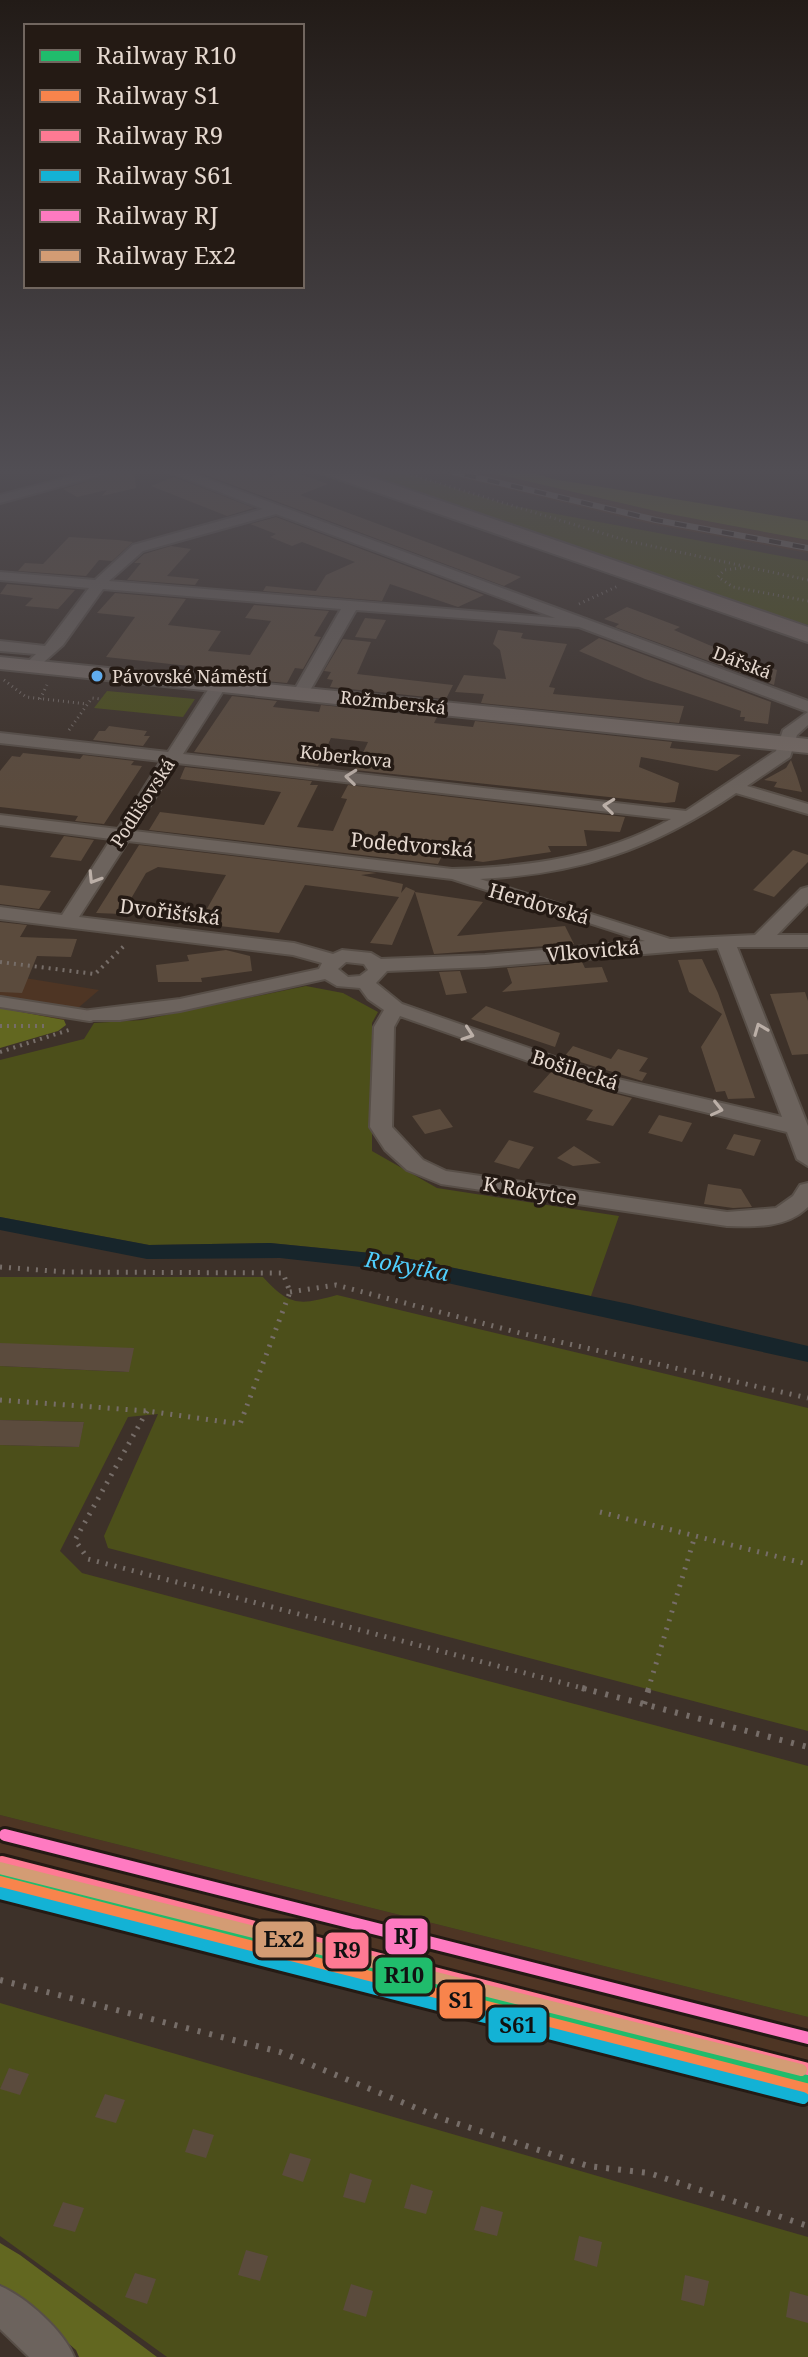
<svg xmlns="http://www.w3.org/2000/svg" width="808" height="2357" viewBox="0 0 808 2357" font-family="'Noto Serif',serif">
	<rect width="100%" height="100%" fill="#3d3129"/>
	<!-- built -->
	<g fill="#4e3524">
		<polygon points="423,469 474,469 664,513 808,540 808,553 651,524"/>
		<polygon points="0,974 99,990 64,1020 0,1008"/>
		<polygon points="0,1815 808,2017 808,2105 0,1896"/>
	</g>
	<!-- green -->
	<g fill="#4c4f1a">
		<polygon points="349,469 392,469 508,505 808,561 808,625 677,585"/>
		<polygon points="107,691 195,699 183,717 94,708"/>
		<polygon points="306,986 343,993 378,1012 372,1023 372,1151 437,1188 619,1216 591,1296 391,1255 270,1243 149,1245 0,1217 0,1060 84,1039 94,1023 142,1020"/>
		<path d="M0,1277H263C290,1307 300,1305 337,1295L808,1408V1731L108,1548L104,1536L158,1414L128,1417L60,1551L82,1573L808,1766V2017L0,1815V1445L78,1447L84,1422L0,1420V1366L128,1372L0,1343Z"/>
		<polygon points="0,2003 808,2237 808,2357 167,2357 0,2236"/>
	</g>
	<!-- forest -->
	<g fill="#626720">
		<polygon points="474,469 519,469 553,479 808,521 808,540 664,513"/>
		<polygon points="0,1008 64,1020 66,1025 58,1031 0,1048"/>
		<polygon points="0,2243 20,2255 157,2357 79,2357 76,2350 0,2284"/>
	</g>
	<!-- water -->
	<polygon fill="#17252b" points="0,1217 149,1245 270,1243 391,1255 629,1304 808,1346 808,1362 388,1270 280,1258 147,1259 0,1230"/>
	<!-- building -->
	<g fill="#5b4b3d">
		<polygon points="127,469 134,469 136,488 102,496 107,490 77,497 63,489"/>
		<polygon points="269,469 270,477 289,470 328,484 300,495 521,577 504,586 192,470"/>
		<polygon points="174,477 254,508 227,516 151,486"/>
		<polygon points="276,517 484,595 458,607 390,584 382,601 263,591 266,586 316,591 326,575 355,562 302,542 292,546 270,537 276,534 250,524"/>
		<polygon points="69,537 118,540 133,542 112,561 99,560 86,576 18,571 25,563 43,564"/>
		<polygon points="171,546 191,549 167,576 199,579 195,585 127,580 141,563 134,563 144,554"/>
		<polygon points="7,584 75,590 58,609 25,606 33,598 0,594"/>
		<polygon points="115,593 186,599 168,625 221,631 208,651 250,655 271,621 245,618 254,605 329,611 314,636 321,637 303,669 295,668 287,683 233,678 226,670 106,657 135,617 97,613"/>
		<polygon points="627,607 680,627 674,630 709,645 777,670 774,685 615,627 619,624 604,619"/>
		<polygon points="365,618 386,620 376,639 355,637"/>
		<polygon points="498,630 523,633 521,638 525,639 567,644 549,687 555,688 553,694 684,706 679,723 481,703 484,694 455,692 464,675 506,679 500,650 493,644"/>
		<polygon points="599,638 771,702 768,724 744,721 745,717 740,717 741,711 645,679 579,651"/>
		<polygon points="343,639 371,642 357,674 453,685 446,699 330,687 333,680 327,679 331,672 324,671"/>
		<polygon points="232,696 277,701 273,707 319,712 321,705 437,717 434,723 473,727 475,721 672,742 670,748 741,755 717,771 641,757 639,767 679,783 675,802 665,803 355,770 368,742 331,738 318,766 194,752"/>
		<polygon points="109,726 147,731 144,736 150,736 143,746 93,740 99,731 105,731"/>
		<polygon points="23,753 80,759 83,755 134,761 131,765 142,766 104,824 75,821 78,816 0,807 0,771 12,756 20,757"/>
		<polygon points="791,760 797,776 802,792 774,787 777,782 764,780 786,768"/>
		<polygon points="185,767 312,781 310,785 318,785 297,827 333,831 347,799 341,798 348,785 625,817 620,832 584,830 587,846 548,846 551,852 483,862 442,856 438,864 149,830 160,812 264,825 281,792 180,779"/>
		<polygon points="64,836 94,840 81,861 50,857"/>
		<polygon points="139,845 377,873 361,875 403,884 401,893 406,887 415,891 392,945 370,943 399,897 305,885 279,933 211,925 200,921 226,875 158,867 146,873 122,914 96,913"/>
		<polygon points="793,850 808,855 808,862 774,897 753,890"/>
		<polygon points="0,885 51,891 39,909 0,904"/>
		<polygon points="415,892 483,902 457,936 565,926 574,944 434,954"/>
		<polygon points="0,922 27,925 20,937 77,939 71,957 37,956 22,993 0,992"/>
		<polygon points="226,950 250,956 252,971 201,978 202,982 158,982 156,965 189,961 187,955"/>
		<polygon points="702,959 718,993 755,1098 728,1099 725,1091 716,1092 701,1047 722,1014 689,992 678,960"/>
		<polygon points="582,962 585,968 602,967 608,982 502,992 512,983 507,968"/>
		<polygon points="460,971 467,993 446,995 439,972"/>
		<polygon points="805,992 808,1001 808,1054 792,1055 770,994"/>
		<polygon points="486,1006 560,1033 555,1047 471,1019"/>
		<polygon points="573,1046 611,1059 618,1049 648,1058 639,1071 647,1073 642,1081 564,1057"/>
		<polygon points="551,1072 604,1091 632,1098 613,1126 586,1120 593,1110 533,1092"/>
		<polygon points="440,1109 453,1127 425,1134 412,1116"/>
		<polygon points="659,1115 692,1123 682,1142 648,1133"/>
		<polygon points="734,1134 761,1140 754,1156 726,1149"/>
		<polygon points="509,1140 534,1147 519,1169 494,1162"/>
		<polygon points="574,1146 601,1163 573,1166 557,1158"/>
		<polygon points="708,1184 741,1189 752,1207 733,1208 704,1204"/>
		<polygon points="0,1343 134,1348 129,1372 0,1366"/>
		<polygon points="0,1420 84,1422 79,1447 0,1445"/>
		<polygon points="9,2068 29,2074 20,2095 0,2089"/>
		<polygon points="105,2094 125,2100 116,2123 95,2117"/>
		<polygon points="193,2129 214,2135 206,2158 185,2152"/>
		<polygon points="290,2153 311,2159 303,2182 282,2175"/>
		<polygon points="350,2173 372,2180 365,2203 343,2197"/>
		<polygon points="411,2184 433,2191 426,2214 404,2208"/>
		<polygon points="63,2202 84,2208 75,2232 53,2226"/>
		<polygon points="481,2206 503,2212 497,2236 474,2230"/>
		<polygon points="579,2236 602,2242 597,2267 574,2260"/>
		<polygon points="246,2250 268,2256 260,2281 238,2275"/>
		<polygon points="135,2273 156,2279 147,2304 125,2297"/>
		<polygon points="685,2275 709,2281 704,2306 681,2300"/>
		<polygon points="351,2284 373,2291 366,2317 343,2310"/>
		<polygon points="790,2291 808,2296 808,2323 786,2317"/>
	</g>
	<g fill="none" stroke-linecap="round" stroke-linejoin="round">
		<!-- lane casing -->
		<g stroke="#584f48" stroke-width="14">
			<polyline id="lane" points="0,1002 90,1016"/>
		</g>
		<!-- street casing -->
		<g stroke="#584f48" stroke-width="4">
			<g id="street">
				<polygon points="101,469 124,469 0,503 0,495"/>
				<path d="M161,469H180L808,701V712L579,627L356,610L308,694L300,699L292,694L341,609L103,589L63,645L36,669L23,666L36,654L0,651V641L45,646L89,588L0,580V572L95,580L133,545L263,509ZM276,514L555,618L109,581L143,551Z"/>
				<path d="M219,680L227,685L183,754L686,811L776,751L783,730L808,712V725L797,735L790,757L747,786L808,804V814L736,793C653,849 580,874 480,879L670,939L755,935L801,889L808,887V903L777,935H808V947H737L808,1126V1166L797,1159L787,1132L605,1088L400,1016L394,1027L392,1127L423,1160L446,1171L727,1212L776,1208L793,1196L800,1185L808,1183V1207C787,1228 755,1227 727,1226L441,1184L407,1170L385,1150L370,1127L374,1027L384,1010L368,999L360,988L337,986L325,979L180,1011L120,1020H83L80,1016L83,1012L90,1010L180,999L319,969L322,963L293,955L0,919V907L62,915L111,839L0,825V815L118,829L161,761L0,743V733L168,752L213,682ZM177,763L671,819C602,857 530,867 452,869L134,831ZM128,841L452,879L645,941L485,955L381,959L371,953L342,950L333,954L294,943L79,917ZM718,948L782,1117L618,1079L402,1004L376,983L387,971L485,967ZM346,962L364,964L368,970L360,976L348,977L338,969Z"/>
				<path d="M0,2286C26,2297 64,2331 74,2357H29L0,2329Z"/>
			</g>
		</g>
		<!-- secondary casing -->
		<g stroke="#584f48" stroke-width="4">
			<polygon id="secondary" points="0,657 808,739 808,753 0,669"/>
		</g>
		<!-- primary casing -->
		<g stroke="#584f48" stroke-width="4">
			<polygon id="primary" points="318,469 348,469 808,627 808,642 321,473"/>
		</g>
		<!-- path-far3 -->
		<g stroke="#766d68" stroke-width="3" stroke-dasharray="1 4" stroke-linecap="butt">
			<polyline points="392,469 628,541 808,580"/>
			<polyline points="741,568 724,570 718,577 733,587 808,601"/>
			<polyline points="579,604 618,586"/>
			<polyline points="4,680 26,697 87,704"/>
			<polyline points="40,699 47,685"/>
			<polyline points="69,730 92,698 101,699"/>
		</g>
		<!-- path-far2 -->
		<g stroke="#766d68" stroke-width="4" stroke-dasharray="2 5" stroke-linecap="butt">
			<polyline points="0,962 95,974 126,944"/>
			<polyline points="0,1026 45,1026"/>
			<polyline points="0,1052 72,1029"/>
		</g>
		<!-- path-far1 -->
		<g stroke="#766d68" stroke-width="5" stroke-dasharray="2 7" stroke-linecap="butt">
			<polyline points="0,1267 66,1272 283,1273 290,1292 240,1424 147,1411 0,1400"/>
			<polyline points="290,1292 336,1285 520,1333 808,1398"/>
			<polyline points="147,1411 75,1540 88,1559 590,1690"/>
			<polyline points="600,1512 803,1563"/>
			<polyline points="648,1690 695,1536"/>
		</g>
		<!-- path -->
		<g stroke="#766d68" stroke-width="6" stroke-dasharray="3 9" stroke-linecap="butt">
			<polyline points="582,1688 808,1747"/>
			<polyline points="644,1704 649,1688"/>
			<polyline points="0,1980 280,2052 443,2119 588,2166 649,2173 808,2226"/>
		</g>
		<!-- lane -->
		<use href="#lane" stroke="#6c635d" stroke-width="10"/>
		<!-- street -->
		<use href="#street" fill="#6c635d" fill-rule="evenodd"/>
		<!-- secondary -->
		<use href="#secondary" fill="#756a64" fill-rule="evenodd"/>
		<!-- primary -->
		<use href="#primary" fill="#746761" fill-rule="evenodd"/>
		<!-- rail casing -->
		<g stroke="#746c66" stroke-width="6">
			<polyline id="rail" points="441,469 656,520 808,548"/>
		</g>
		<!-- rail -->
		<use href="#rail" stroke="#241a14" stroke-width="4" stroke-dasharray="12" stroke-linecap="butt"/>
		<!-- rail-1 casing -->
		<g stroke="#241a14" stroke-width="18">
			<polyline id="rail-1" points="0,1872 808,2079"/>
		</g>
		<!-- rail-2 casing -->
		<g stroke="#241a14" stroke-width="18">
			<polyline id="rail-2" points="0,1882 806,2089"/>
		</g>
		<!-- rail-3 casing -->
		<g stroke="#241a14" stroke-width="18">
			<polyline id="rail-3" points="2,1862 808,2069"/>
		</g>
		<!-- rail-4 casing -->
		<g stroke="#241a14" stroke-width="18">
			<polyline id="rail-4" points="0,1893 803,2098"/>
		</g>
		<!-- rail-5 casing -->
		<g stroke="#241a14" stroke-width="18">
			<polyline id="rail-5" points="5,1835 808,2038"/>
		</g>
		<!-- rail-6 casing -->
		<g stroke="#241a14" stroke-width="18">
			<polyline id="rail-6" points="0,1868 801,2070"/>
		</g>
		<!-- rail-1 -->
		<use href="#rail-1" stroke="#20bc6c" stroke-width="12"/>
		<!-- rail-2 -->
		<use href="#rail-2" stroke="#f8844c" stroke-width="12"/>
		<!-- rail-3 -->
		<use href="#rail-3" stroke="#fe7a93" stroke-width="12"/>
		<!-- rail-4 -->
		<use href="#rail-4" stroke="#13b2d5" stroke-width="12"/>
		<!-- rail-5 -->
		<use href="#rail-5" stroke="#fe7ac1" stroke-width="12"/>
		<!-- rail-6 -->
		<use href="#rail-6" stroke="#d39c74" stroke-width="12"/>
	</g>
	<!-- one-way arrows -->
	<defs><path id="oneway-chevron" d="M-2-3.5L2.5 0L-2 3.5" fill="none" stroke-width="1.6" stroke-linecap="round" stroke-linejoin="round" transform="scale(2)"/></defs>
	<g stroke="#bbafa7">
		<use href="#oneway-chevron" transform="translate(351 777) rotate(-174)"/>
		<use href="#oneway-chevron" transform="translate(609 806) rotate(-174)"/>
		<use href="#oneway-chevron" transform="translate(94 878) rotate(122)"/>
		<use href="#oneway-chevron" transform="translate(760 1029) rotate(-112)"/>
		<use href="#oneway-chevron" transform="translate(468 1034) rotate(19)"/>
		<use href="#oneway-chevron" transform="translate(717 1109) rotate(13)"/>
	</g>
	<!-- sky -->
	<linearGradient id="sky" x2="0" y2="1"><stop stop-color="#221b17"/><stop offset="0.59" stop-color="#514e54"/><stop offset="1" stop-color="#514e54" stop-opacity="0"/></linearGradient>
	<rect width="808" height="799" fill="url(#sky)"/>
	<!-- markers -->
	<circle fill="#60acee" stroke="#241a14" stroke-width="3" cx="97" cy="676" r="7"/>
	<g text-anchor="middle" stroke-width="7" stroke-linejoin="round" paint-order="stroke">
		<!-- far-street labels -->
		<g font-size="18" fill="#e5d8cf" stroke="#241a14">
			<text transform="translate(742 663) rotate(21)" y="6">Dářská</text>
			<text transform="translate(393 703) rotate(6)" y="6">Rožmberská</text>
			<text transform="translate(346 757) rotate(6)" y="6">Koberkova</text>
			<text transform="translate(143 803) rotate(-57)" y="6">Podlišovská</text>
		</g>
		<!-- bus labels -->
		<g font-size="18" fill="#e5d8cf" stroke="#241a14" text-anchor="start">
			<text x="112" y="683">Pávovské Náměstí</text>
		</g>
		<!-- street labels -->
		<g font-size="20" fill="#e5d8cf" stroke="#241a14">
			<text transform="translate(412 845) rotate(5)" y="7">Podedvorská</text>
			<text transform="translate(539 904) rotate(16)" y="7">Herdovská</text>
			<text transform="translate(170 912) rotate(7)" y="7">Dvořišťská</text>
			<text transform="translate(593 951) rotate(-5)" y="7">Vlkovická</text>
			<text transform="translate(575 1070) rotate(18)" y="7">Bošilecká</text>
			<text transform="translate(530 1191) rotate(9)" y="7">K Rokytce</text>
		</g>
		<!-- water labels -->
		<g font-size="22" font-style="italic" fill="#50cefc" stroke="#241a14">
			<text transform="translate(407 1266) rotate(10)" y="8">Rokytka</text>
		</g>
	</g>
	<g stroke="#241a14" stroke-width="3">
		<rect x="384" y="1917" width="45" height="39" rx="8" fill="#fe7ac1"/>
		<rect x="254" y="1920" width="61" height="39" rx="8" fill="#d39c74"/>
		<rect x="324" y="1931" width="46" height="39" rx="8" fill="#fe7a93"/>
		<rect x="374" y="1956" width="60" height="39" rx="8" fill="#20bc6c"/>
		<rect x="438" y="1981" width="46" height="39" rx="8" fill="#f8844c"/>
		<rect x="487" y="2006" width="61" height="38" rx="8" fill="#13b2d5"/>
	</g>
	<g font-size="22" text-anchor="middle" font-weight="bold" fill="#111">
		<text x="406" y="1944">RJ</text>
		<text x="284" y="1947">Ex2</text>
		<text x="347" y="1958">R9</text>
		<text x="404" y="1983">R10</text>
		<text x="461" y="2008">S1</text>
		<text x="518" y="2033">S61</text>
	</g>
	<!-- legend -->
	<rect x="24" y="24" width="280" height="264" fill="#241a14" stroke="#71665f" stroke-width="2"/>
	<rect x="40" y="50" width="40" height="12" fill="#20bc6c" stroke="#71665f" stroke-width="2"/>
	<text x="96" y="64" font-size="24" fill="#e5d8cf">Railway R10</text>
	<rect x="40" y="90" width="40" height="12" fill="#f8844c" stroke="#71665f" stroke-width="2"/>
	<text x="96" y="104" font-size="24" fill="#e5d8cf">Railway S1</text>
	<rect x="40" y="130" width="40" height="12" fill="#fe7a93" stroke="#71665f" stroke-width="2"/>
	<text x="96" y="144" font-size="24" fill="#e5d8cf">Railway R9</text>
	<rect x="40" y="170" width="40" height="12" fill="#13b2d5" stroke="#71665f" stroke-width="2"/>
	<text x="96" y="184" font-size="24" fill="#e5d8cf">Railway S61</text>
	<rect x="40" y="210" width="40" height="12" fill="#fe7ac1" stroke="#71665f" stroke-width="2"/>
	<text x="96" y="224" font-size="24" fill="#e5d8cf">Railway RJ</text>
	<rect x="40" y="250" width="40" height="12" fill="#d39c74" stroke="#71665f" stroke-width="2"/>
	<text x="96" y="264" font-size="24" fill="#e5d8cf">Railway Ex2</text>
</svg>
